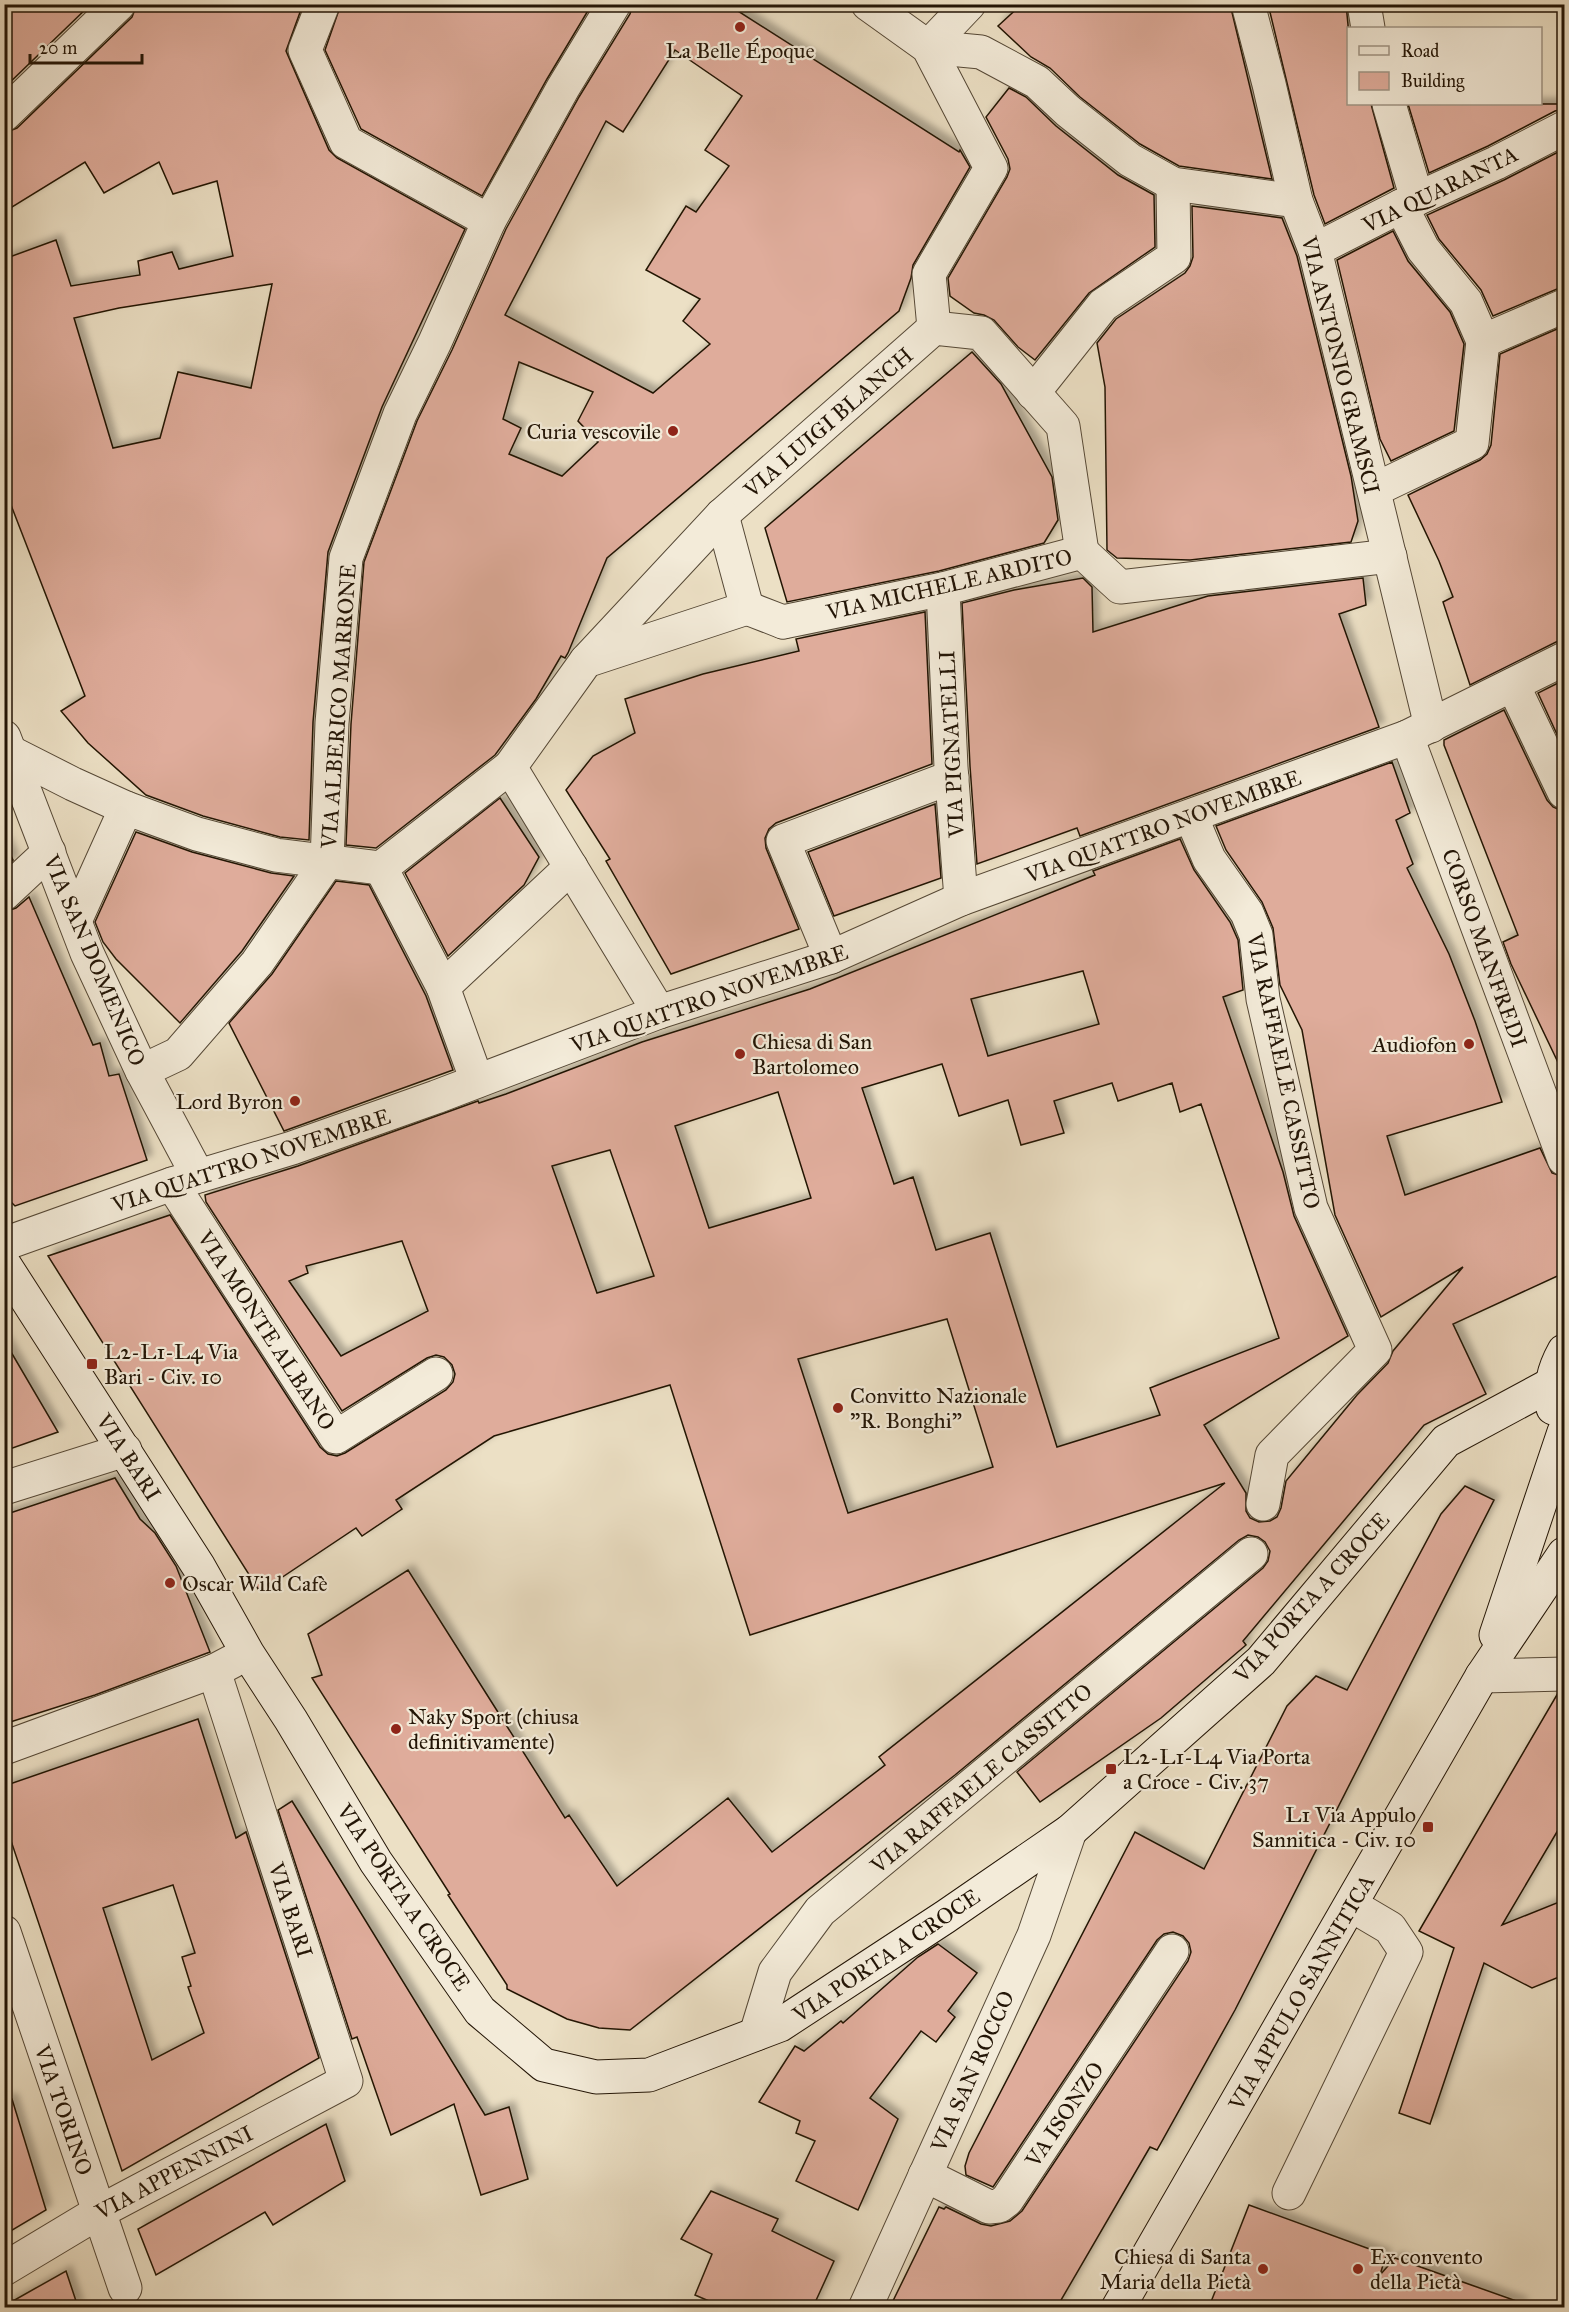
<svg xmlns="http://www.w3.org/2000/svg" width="1569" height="2312" viewBox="0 0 1569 2312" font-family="'IM FELL Great Primer',serif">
	<defs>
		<filter id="shadow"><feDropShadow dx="5.5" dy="-5.5" stdDeviation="3" flood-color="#0004"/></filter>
	</defs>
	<rect width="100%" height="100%" fill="#ece0c5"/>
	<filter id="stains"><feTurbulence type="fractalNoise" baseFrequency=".00333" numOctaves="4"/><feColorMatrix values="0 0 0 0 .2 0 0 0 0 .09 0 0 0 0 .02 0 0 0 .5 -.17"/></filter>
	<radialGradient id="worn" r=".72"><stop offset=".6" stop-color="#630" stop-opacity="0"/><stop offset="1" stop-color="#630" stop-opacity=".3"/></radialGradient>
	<!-- building -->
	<g fill="#dfac9b" stroke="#231506" stroke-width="1.5" fill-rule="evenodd" filter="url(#shadow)">
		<polygon points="4,4 91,4 4,88"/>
		<path d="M137,4H303L286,51L329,150L337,158L465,229L382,407L328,552L313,722L309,840L280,837L203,816L146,795L88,743L61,711L85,696L4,487V259L56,240L71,286L140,275L138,261L172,252L179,269L233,256L217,181L173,194L159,162L104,193L85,162L4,212V133L17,128L132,17ZM272,284L251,388L178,372L160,438L113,448L74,318L119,308Z"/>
		<polygon points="341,4 592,4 547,79 482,196 361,129 325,50"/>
		<path d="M633,4H727L959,152L960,150L970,167L913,265L911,278L899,311L607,558L568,653L565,658L561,656L536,699L495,755L376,848L346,845L351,724L364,562L417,421L452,350L506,229L579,97L630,14ZM675,50L742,96L705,150L729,166L696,212L686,206L646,270L700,299L683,321L710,344L653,393L505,315L606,121L623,132ZM519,362L593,392L578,421L598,442L562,476L509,454L521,428L503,419Z"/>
		<polygon points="1022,4 1230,4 1272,179 1179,166 1140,144 1080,97 1050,68 1031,57 998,26"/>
		<polygon points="1268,4 1346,4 1348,25 1348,104 1371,104 1394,188 1325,224 1314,195"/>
		<polygon points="1009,88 1026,97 1056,126 1118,175 1154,195 1155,247 1089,293 1035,360 1018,347 994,320 984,315 974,313 950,296 948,278 1007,177 1010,169 1008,159 986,117"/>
		<polygon points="1408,104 1564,104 1564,109 1555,111 1488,146 1429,173"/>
		<polygon points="1564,149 1564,288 1557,289 1493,316 1481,290 1439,239 1427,215 1504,180"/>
		<polygon points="1192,206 1282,218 1297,256 1351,476 1358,521 1351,542 1190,560 1117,558 1107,550 1105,387 1097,343 1116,319 1185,273 1190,266 1193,257"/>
		<polygon points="1393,231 1408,261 1450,312 1464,344 1454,431 1391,461 1380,439 1337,260"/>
		<polygon points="1564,326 1564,640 1556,642 1470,685 1443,602 1453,597 1439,561 1408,495 1480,460 1487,454 1491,445 1500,354"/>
		<polygon points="972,352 1001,384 1052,477 1058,520 1044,543 939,571 787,602 765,528"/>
		<polygon points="1083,578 1092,587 1093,632 1208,596 1363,578 1366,605 1339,614 1379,727 1080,836 1077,828 977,864 970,766 962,603 1014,590"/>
		<polygon points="925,612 932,764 776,823 769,829 765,838 766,848 799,929 671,974 606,861 610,859 566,790 593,756 635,733 625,699 703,674 799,651 796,639"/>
		<polygon points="1564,680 1564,742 1561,743 1538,693"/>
		<polygon points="1504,710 1547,800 1553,807 1560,810 1564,822 1564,1075 1511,964 1503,942 1518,935 1444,745 1444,740"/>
		<path d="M1392,762L1410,813L1396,820L1413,864L1407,868L1449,954L1475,1021L1502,1102L1387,1136L1405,1195L1540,1148L1552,1173L1564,1177V1273L1453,1324L1486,1394L1424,1425L1243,1641L1246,1645L1161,1718L1040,1802L1017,1772L1263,1568L1268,1561L1270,1551L1265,1542L1258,1537L1248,1535L1239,1540L955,1775L630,2030L599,2028L567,2019L507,1989V1985L448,1895L450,1894L312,1678L322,1675L308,1634L408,1570L565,1818L569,1815L617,1886L728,1798L772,1852L885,1765L879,1757L1225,1483L750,1635L670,1385L494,1436L396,1500L402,1509L362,1536L356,1528L260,1592L48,1256L170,1215L320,1447L328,1454L337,1456L345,1453L446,1390L453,1382L455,1374L452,1365L444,1357L436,1355L427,1358L342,1411L206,1202L205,1195L298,1166L478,1101L479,1103L506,1094L642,1042L810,989L1095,875L1093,871L1180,839L1194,870L1230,922L1238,940L1243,990L1223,997L1283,1172L1294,1216L1348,1336L1204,1425L1246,1493V1511L1250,1518L1259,1522L1270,1521L1277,1517L1281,1508L1286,1481L1357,1395L1388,1363L1393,1351L1463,1267L1381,1317L1335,1215L1302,1030L1280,985L1273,928L1262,902L1226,850L1216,826ZM1083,971L1099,1024L988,1056L971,999ZM942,1064L959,1116L1008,1100L1021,1145L1064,1133L1054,1101L1112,1083L1118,1101L1172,1083L1180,1112L1201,1104L1279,1338L1150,1388L1160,1415L1057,1447L990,1233L936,1250L913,1177L894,1184L862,1088ZM778,1092L811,1198L709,1228L675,1126ZM610,1150L654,1276L597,1293L552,1166ZM402,1241L428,1311L341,1356L289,1281L308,1273L306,1266ZM947,1319L993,1467L848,1513L798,1359Z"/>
		<polygon points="500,798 539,857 524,885 448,956 405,873"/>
		<polygon points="935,804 941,878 834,916 808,852"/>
		<polygon points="136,832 192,852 271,873 294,876 242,951 180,1023 116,959 103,942 95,922"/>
		<polygon points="4,840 13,860 4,868"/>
		<polygon points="336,881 369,885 426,996 453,1070 284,1131 229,1023 272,974"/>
		<polygon points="29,897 93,1045 100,1043 109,1076 119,1074 147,1160 15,1206 4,1195 4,912 16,908"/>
		<polygon points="4,1340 58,1432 4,1451"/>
		<polygon points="115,1478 140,1519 155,1533 176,1566 210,1652 95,1695 4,1724 4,1515"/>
		<polygon points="1465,1486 1494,1500 1235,2010 1157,2150 1150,2147 1057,2307 890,2307 939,2207 944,2209 946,2207 981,2224 991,2226 1010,2221 1022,2211 1188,1961 1191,1952 1189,1943 1183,1936 1173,1932 1164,1934 1157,1940 993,2187 966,2175 965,2166 969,2153 1135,1832 1204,1869 1287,1706 1316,1676 1347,1690 1441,1514"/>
		<polygon points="1558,1693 1564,1693 1564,1820 1502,1925 1564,1900 1564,1975 1532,1988 1484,1963 1430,2124 1399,2113 1454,1948 1419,1931"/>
		<path d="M198,1719L236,1838L246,1832L319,2058L122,2171L4,1820V1786ZM173,1885L195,1953L182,1957L191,1986L188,1987L204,2033L152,2060L103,1908Z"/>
		<polygon points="292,1801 485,2115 509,2107 528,2179 481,2195 454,2104 391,2135 357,2037 352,2039 278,1810"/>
		<polygon points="938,1944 977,1973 948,2011 955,2017 936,2042 921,2031 870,2098 898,2119 858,2210 796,2181 815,2141 796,2133 800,2121 759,2102 795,2046 804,2051 841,2021 843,2023 918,1957"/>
		<polygon points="12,2099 46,2210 4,2235 4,2100"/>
		<polygon points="326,2124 345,2181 273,2225 265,2212 156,2275 138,2229"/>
		<polygon points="711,2191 778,2219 772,2231 834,2261 813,2307 723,2307 695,2295 712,2254 681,2239"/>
		<polygon points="1249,2205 1386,2255 1380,2275 1395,2258 1522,2303 1521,2307 1209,2307"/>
		<polygon points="66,2271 78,2307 4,2307 4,2306"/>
	</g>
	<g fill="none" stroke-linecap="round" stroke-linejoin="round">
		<!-- pedestrian casing -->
		<g stroke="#554836" stroke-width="35">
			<g id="pedestrian">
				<polyline points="868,4 928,47 991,168 929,274 934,328"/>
				<polyline points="928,47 981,52 1037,82 1068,111 1130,160 1173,184 1296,201"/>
				<polyline points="928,47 969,4"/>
				<polyline points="1401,206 1423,249 1466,302 1483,341"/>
				<polyline points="489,221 563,88 614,4"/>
				<polyline points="1033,393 1103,305 1174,257 1173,184"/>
				<polyline points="1242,573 1390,556"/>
				<polyline points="783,622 943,589"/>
				<polyline points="381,868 443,987"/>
				<polyline points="75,921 126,808 197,834 276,855 381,868 510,767"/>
			</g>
		</g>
		<!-- minor casing -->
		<g stroke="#554836" stroke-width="35">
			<g id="minor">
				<polyline points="1248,4 1269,84 1296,201 1315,250 1431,726"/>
				<polyline points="1364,4 1368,28"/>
				<polyline points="1389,104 1417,199"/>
				<polyline points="4,115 119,4"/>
				<polyline points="1315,250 1401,206 1496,163 1564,128"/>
				<polyline points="1374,490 1472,443 1483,341 1564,306"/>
				<polyline points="1082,552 1120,587 1242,573"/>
				<polyline points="747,608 783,622"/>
				<polyline points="586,661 722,515 934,328 981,333 1063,426 1082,552"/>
				<polyline points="1513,685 1564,792"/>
				<polyline points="10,752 73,784 126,808"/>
				<polyline points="1191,816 1209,859 1247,913 1256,935 1263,999 1311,1208 1375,1350 1272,1455 1263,1504"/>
				<polyline points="4,894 49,852"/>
				<polyline points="961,899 951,767 943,589 1082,552"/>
				<polyline points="831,957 783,841 952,777"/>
				<polyline points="659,1012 510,767 586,661 747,608 722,515"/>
				<polyline points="142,1071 178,1054 257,963 327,862 332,723 346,558 400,414 435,342 489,221 346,142 305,50 323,4"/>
				<polyline points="477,1081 443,987 571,867"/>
				<polyline points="172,1184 336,1437 436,1374"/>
				<polyline points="4,1488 125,1450"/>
				<polyline points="1482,1676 1564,1674"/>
				<polyline points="4,1932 125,2288"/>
				<polyline points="756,2034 775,1972 820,1911 1251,1554"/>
				<polyline points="925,2175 989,2207 999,2206 1007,2200 1172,1951"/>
				<polyline points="1289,2193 1406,1952 1390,1928 1351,1905"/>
				<polyline points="865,2308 1034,1935 1070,1831"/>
			</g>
		</g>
		<!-- tertiary casing -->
		<g stroke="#554836" stroke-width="35">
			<g id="tertiary">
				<polyline points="4,737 87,953 142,1071 198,1176"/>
				<polyline points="1407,737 1564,1159"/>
				<polyline points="4,1244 172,1184 292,1148 436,1097 659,1012 831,957 961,899 1407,737 1564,659"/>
				<polyline points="4,1748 214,1671 233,1661"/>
				<polyline points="4,2269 99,2212 346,2081 214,1671"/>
			</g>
		</g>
		<!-- secondary casing -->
		<g stroke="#231506" stroke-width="35">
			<g id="secondary">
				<polyline points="4,1264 199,1567 248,1654 291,1720 376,1862 480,2011 544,2065 596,2077 649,2075 780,2025 945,1917 1070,1831 1261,1661 1446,1441 1550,1385"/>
				<path d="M1553,1408C1550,1385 1553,1371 1564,1351"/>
				<polyline points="1496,1635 1564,1432"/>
				<polyline points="1118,2308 1482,1676 1564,1554"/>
			</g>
		</g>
		<!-- pedestrian -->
		<use href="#pedestrian" stroke="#f3ebd9" stroke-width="33"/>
		<!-- minor -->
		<use href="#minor" stroke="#f3ebd9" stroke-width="33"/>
		<!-- tertiary -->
		<use href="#tertiary" stroke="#f3ebd9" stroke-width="33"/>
		<!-- secondary -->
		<use href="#secondary" stroke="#f3ebd9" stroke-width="33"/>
	</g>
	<!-- markers -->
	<g fill="#8f2418" stroke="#f3ebd9" stroke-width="2">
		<circle cx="740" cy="27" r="6"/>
		<circle cx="673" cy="431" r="6"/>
		<circle cx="1469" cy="1044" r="6"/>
		<circle cx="740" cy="1054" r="6"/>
		<circle cx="295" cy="1101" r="6"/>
		<rect x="86" y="1358" width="12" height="12" rx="3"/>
		<circle cx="838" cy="1408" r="6"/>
		<circle cx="170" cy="1583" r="6"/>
		<circle cx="396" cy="1729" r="6"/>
		<rect x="1105" y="1763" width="12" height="12" rx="3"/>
		<rect x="1422" y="1821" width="12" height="12" rx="3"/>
		<circle cx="1263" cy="2269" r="6"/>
		<circle cx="1358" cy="2269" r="6"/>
	</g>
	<g text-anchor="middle" stroke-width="4.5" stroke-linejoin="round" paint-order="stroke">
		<!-- poi labels -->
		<g font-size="22" fill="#231506" stroke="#f3ebd9" text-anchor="start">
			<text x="740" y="58" text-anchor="middle">La Belle Époque</text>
			<text x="661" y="439" text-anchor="end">Curia vescovile</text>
			<text x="752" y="1049">Chiesa di San<tspan x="752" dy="25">Bartolomeo</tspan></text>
			<text x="1457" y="1052" text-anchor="end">Audiofon</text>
			<text x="283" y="1109" text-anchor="end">Lord Byron</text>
			<text x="104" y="1359">L2-L1-L4 Via<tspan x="104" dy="25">Bari - Civ. 10</tspan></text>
			<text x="850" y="1403">Convitto Nazionale<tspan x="850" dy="25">"R. Bonghi"</tspan></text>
			<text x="182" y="1591">Oscar Wild Cafè</text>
			<text x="408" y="1724">Naky Sport (chiusa<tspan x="408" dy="25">definitivamente)</tspan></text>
			<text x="1123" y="1764">L2-L1-L4 Via Porta<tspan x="1123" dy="25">a Croce - Civ. 37</tspan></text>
			<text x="1416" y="1822" text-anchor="end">L1 Via Appulo<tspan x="1416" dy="25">Sannitica - Civ. 10</tspan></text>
			<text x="1251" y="2264" text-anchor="end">Chiesa di Santa<tspan x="1251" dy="25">Maria della Pietà</tspan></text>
			<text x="1370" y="2264">Ex convento<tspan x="1370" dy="25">della Pietà</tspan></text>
		</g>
		<!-- street labels -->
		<g font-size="22" fill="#231506" stroke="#f3ebd9">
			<text transform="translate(1440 189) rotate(-26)" y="8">VIA QUARANTA</text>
			<text transform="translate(1341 365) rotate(76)" y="8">VIA ANTONIO GRAMSCI</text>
			<text transform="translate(828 422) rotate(-41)" y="8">VIA LUIGI BLANCH</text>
			<text transform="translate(949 584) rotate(-13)" y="8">VIA MICHELE ARDITO</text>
			<text transform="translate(338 706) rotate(-86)" y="8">VIA ALBERICO MARRONE</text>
			<text transform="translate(951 744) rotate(-93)" y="8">VIA PIGNATELLI</text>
			<text transform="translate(1163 826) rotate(-20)" y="8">VIA QUATTRO NOVEMBRE</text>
			<text transform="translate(1485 948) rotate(70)" y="8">CORSO MANFREDI</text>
			<text transform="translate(95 960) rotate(67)" y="8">VIA SAN DOMENICO</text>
			<text transform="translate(709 998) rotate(-19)" y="8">VIA QUATTRO NOVEMBRE</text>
			<text transform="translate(1284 1071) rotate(78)" y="8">VIA RAFFAELE CASSITTO</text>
			<text transform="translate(251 1160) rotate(-18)" y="8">VIA QUATTRO NOVEMBRE</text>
			<text transform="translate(267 1330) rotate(57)" y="8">VIA MONTE ALBANO</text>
			<text transform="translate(129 1457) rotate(57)" y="8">VIA BARI</text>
			<text transform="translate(1311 1597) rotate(-48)" y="8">VIA PORTA A CROCE</text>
			<text transform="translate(981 1778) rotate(-40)" y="8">VIA RAFFAELE CASSITTO</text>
			<text transform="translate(404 1897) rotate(56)" y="8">VIA PORTA A CROCE</text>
			<text transform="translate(291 1910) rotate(72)" y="8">VIA BARI</text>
			<text transform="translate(886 1955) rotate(-34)" y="8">VIA PORTA A CROCE</text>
			<text transform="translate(1301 1992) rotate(-60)" y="8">VIA APPULO SANNITICA</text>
			<text transform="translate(972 2071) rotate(-66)" y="8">VIA SAN ROCCO</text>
			<text transform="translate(64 2110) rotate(71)" y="8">VIA TORINO</text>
			<text transform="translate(1064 2114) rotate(-56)" y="8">VA ISONZO</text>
			<text transform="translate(174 2172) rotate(-28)" y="8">VIA APPENNINI</text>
		</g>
	</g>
	<!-- margin -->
	<rect width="1569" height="2312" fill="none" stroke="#ece0c5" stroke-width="24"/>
	<rect x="6" y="6" width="1557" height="2300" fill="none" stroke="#231506" stroke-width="3"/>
	<rect x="12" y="12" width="1545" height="2288" fill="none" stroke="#231506" stroke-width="1.5"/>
	<!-- legend -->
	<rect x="1347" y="27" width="195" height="78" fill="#f3ebd9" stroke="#a09585" stroke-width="1.5"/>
	<rect x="1359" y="46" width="30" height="9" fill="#f3ebd9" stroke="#a09585" stroke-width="1.5"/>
	<text x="1401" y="57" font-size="18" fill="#231506">Road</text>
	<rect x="1359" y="72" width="30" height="18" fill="#dfac9b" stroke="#a09585" stroke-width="1.5"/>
	<text x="1401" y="87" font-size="18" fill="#231506">Building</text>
	<!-- scale -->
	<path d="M30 54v9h112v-9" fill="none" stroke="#231506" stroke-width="3"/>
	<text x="39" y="54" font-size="18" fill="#231506" stroke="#f3ebd9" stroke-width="4.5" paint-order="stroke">20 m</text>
	<rect width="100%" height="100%" filter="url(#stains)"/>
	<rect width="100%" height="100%" fill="url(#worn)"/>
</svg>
